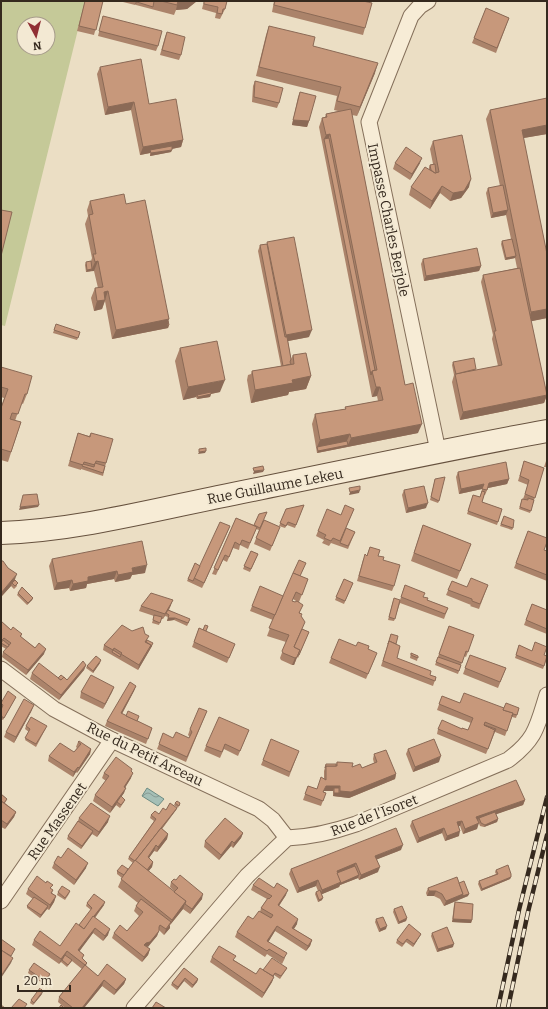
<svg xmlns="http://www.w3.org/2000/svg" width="548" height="1009" viewBox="0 0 548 1009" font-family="Bitter,serif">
	<defs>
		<pattern id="water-waves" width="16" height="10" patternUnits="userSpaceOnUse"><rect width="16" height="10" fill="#a5bfb6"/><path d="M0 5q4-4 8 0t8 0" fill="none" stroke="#879b93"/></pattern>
	</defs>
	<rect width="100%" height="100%" fill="#ebdec4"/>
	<!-- green -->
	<path fill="#c5c998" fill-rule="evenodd" d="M1,1H85L5,326L1,325ZM24,24H48V48H24Z"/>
	<!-- water -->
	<polygon fill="url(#water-waves)" stroke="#6d8c83" points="147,788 164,799 158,806 142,796"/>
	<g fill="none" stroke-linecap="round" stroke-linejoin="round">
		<!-- street casing -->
		<g stroke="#85705b" stroke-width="17">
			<g id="street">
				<polyline points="428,1 420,6 411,16 369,122 438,451"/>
				<polyline points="1,669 54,709 112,740 259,809 273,820 287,838"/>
				<polyline points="1,901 112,740"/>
				<path d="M134,1008L247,876L287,838C311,837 333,832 356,824L508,760C536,739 537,727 547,695"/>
			</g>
		</g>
		<!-- secondary casing -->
		<g stroke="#66513e" stroke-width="24">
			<path id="secondary" d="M1,533C75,530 146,512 218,497C328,475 437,451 547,431"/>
		</g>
		<!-- street -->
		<use href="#street" stroke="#f7ecd6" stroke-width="15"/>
		<!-- secondary -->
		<use href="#secondary" stroke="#f7ecd6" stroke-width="22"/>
		<!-- rail casing -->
		<g stroke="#35291e" stroke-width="4.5">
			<g id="rail">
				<polyline points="498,1008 519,910 547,797"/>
				<polyline points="508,1008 528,912 547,835"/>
			</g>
		</g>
		<!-- rail -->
		<use href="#rail" stroke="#f3e9d3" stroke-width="3" stroke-dasharray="9" stroke-linecap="butt"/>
	</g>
	<!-- wall -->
	<g fill="#ab836a" fill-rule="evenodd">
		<polygon points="85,1 103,1 94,35 77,31"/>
		<polygon points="119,1 197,1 187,9 176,10 174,15 136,5 136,4 135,5"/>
		<polygon points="204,1 227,1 225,9 220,19 215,18 216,13 202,9"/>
		<polygon points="274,1 363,1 365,28 363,35 272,12"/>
		<polygon points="486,8 509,18 496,53 472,43"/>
		<polygon points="103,16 158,46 156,51 98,36"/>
		<polygon points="269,26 313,46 375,73 357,116 352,115 405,385 418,433 317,453 312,424 315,414 345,409 345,407 378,401 377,396 372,397 319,127 322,118 325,117 326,114 338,111 334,110 337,96 256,76 266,35"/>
		<polygon points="167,32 181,55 179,60 160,55 165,37"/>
		<polygon points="100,67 149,104 183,140 181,147 172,149 171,152 150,156 150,153 140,155 131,110 105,115 97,74"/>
		<polygon points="255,81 279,103 277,108 252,102 253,86"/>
		<polygon points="300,92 309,121 307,127 292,125 298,97"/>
		<polygon points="547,98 547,134 523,138 547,254 547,318 531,321 547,395 544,403 460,420 452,382 454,375 452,365 453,362 476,370 498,366 492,339 493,335 481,282 483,275 517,268 515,258 505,260 501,244 502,241 511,239 506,215 491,218 486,193 488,188 500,186 486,119 490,110"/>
		<polygon points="433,141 469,187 461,198 450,201 440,193 430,209 409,195 411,187 429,169 429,167 430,165 433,164 430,149"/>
		<polygon points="395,163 420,163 410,180 393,169"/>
		<polygon points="90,201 126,204 169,319 168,321 169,325 168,328 112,339 105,301 102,309 94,311 91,298 95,288 98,288 94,271 86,272 85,265 86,262 91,261 92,258 85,224 88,216 87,210"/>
		<polygon points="267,242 309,337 288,341 291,359 293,355 311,376 306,389 289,392 288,395 251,403 247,380 248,375 251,374 252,371 281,366 258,251 260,245 267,244"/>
		<polygon points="423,259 481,266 479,271 424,281 421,264"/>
		<polygon points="55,327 80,332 77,340 53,333"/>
		<polygon points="180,348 220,392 211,394 210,397 197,399 196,397 183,400 175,361"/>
		<polygon points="1,367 27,394 23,404 21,403 15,421 21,422 8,462 1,460 1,408 4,398 1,397"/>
		<polygon points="78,433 89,436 91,433 106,463 103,476 81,469 81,470 68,466"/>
		<polygon points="547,458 547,467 544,467"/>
		<polygon points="524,461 544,468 530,513 519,509 522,499 523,499 528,485 518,481"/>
		<polygon points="458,472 509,479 507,484 488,488 485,495 484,495 482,502 502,509 497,525 467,514 473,495 480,497 482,489 459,494 456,477"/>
		<polygon points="435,479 439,501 438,503 430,500"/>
		<polygon points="404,490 426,508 406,513 402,495"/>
		<polygon points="304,505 295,528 287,525 285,528 279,526 286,509"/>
		<polygon points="354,509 346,528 355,532 348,549 331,543 329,546 322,543 324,540 316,536 318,531 341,515"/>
		<polygon points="504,516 513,528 512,530 500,526"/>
		<polygon points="236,518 254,525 264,520 278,532 270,551 254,544 259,530 256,529 248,549 240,545 239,550 233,548 227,562 223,560 216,575 212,574"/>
		<polygon points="423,525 471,544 457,579 411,561"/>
		<polygon points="230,526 202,588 187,581 195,563 200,566"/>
		<polygon points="528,531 544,550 547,551 547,581 514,568"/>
		<polygon points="370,547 378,556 383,560 394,586 392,591 357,581 363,560 367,555"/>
		<polygon points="251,551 258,554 250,572 243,569"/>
		<polygon points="52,559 145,573 132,575 130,579 115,582 114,579 87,584 86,588 70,591 69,588 54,590 49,566"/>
		<polygon points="1,561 15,580 17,586 14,589 11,586 1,597"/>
		<path d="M300,576L308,579L299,602L300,613L301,616L302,629L309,632L298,658L297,657L294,665H292L281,660L280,658L286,642L267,636L273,620L250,611L252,606L283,596ZM293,599L296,601L295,602L292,601Z"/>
		<polygon points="344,579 353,583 344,604 335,600"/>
		<polygon points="452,581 467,587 488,585 479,609 470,606 471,605 446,595"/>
		<polygon points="405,585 423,597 427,600 448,608 444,619 400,603 394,621 388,620 393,601 400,600"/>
		<polygon points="18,593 33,598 32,600 27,605 17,595"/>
		<polygon points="532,604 547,610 547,634 524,625"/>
		<polygon points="171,605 169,610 189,622 187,626 174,620 167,621 168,617 165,616 163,619 161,619 159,625 152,623 154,616 139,611 141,606"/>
		<polygon points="1,621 11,630 22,634 21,637 44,654 26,675 2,657 3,652 6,649 1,646"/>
		<polygon points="449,626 474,635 466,657 464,656 458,674 435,665"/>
		<polygon points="199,628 206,631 233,649 227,663 192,647"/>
		<polygon points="132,631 145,634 147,640 152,646 138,670 103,650 104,645"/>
		<polygon points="391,634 396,644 397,658 430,675 436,677 433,686 381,666"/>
		<polygon points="519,645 547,658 543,669 515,658"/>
		<polygon points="356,646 368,649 375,658 366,679 329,663 331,658"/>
		<polygon points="411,653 418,656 417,661 410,658"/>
		<polygon points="470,655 506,668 498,688 463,674"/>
		<polygon points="100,663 93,673 86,668 87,666"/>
		<polygon points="86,665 84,670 59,700 30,679 32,673 58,678 65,678 67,680"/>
		<polygon points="136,686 134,691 122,714 152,728 146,744 105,726 107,721"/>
		<polygon points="114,687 112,692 103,709 80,698 81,692"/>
		<polygon points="442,696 460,703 504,708 519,708 516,718 512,717 505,736 495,732 486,754 437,734 438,729 462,729 468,730 471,723 437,710"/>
		<polygon points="16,697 15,699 3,720 1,719 1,710 2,707 1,706 1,703"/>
		<polygon points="32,710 14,743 4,737 6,732"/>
		<polygon points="207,711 186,762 157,749 159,744 173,738 189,738 190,737 188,735 190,729"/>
		<polygon points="26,726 46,728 36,747 25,740 29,732 25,729"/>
		<polygon points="249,730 238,756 224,749 220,758 204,751 206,746"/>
		<polygon points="78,742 91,749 90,754 77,773 76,772 73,777 48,761 49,756 74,752 77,748 76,747"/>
		<polygon points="408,749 439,762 413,772 406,754"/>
		<polygon points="374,754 396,774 395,779 349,798 333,796 333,791 324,791 323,792 324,798 321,806 303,800 308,786 317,789 324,779 324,771 326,764 336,764 337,762 352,767 362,768 374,763 373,759"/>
		<polygon points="297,756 289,777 261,765 263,760"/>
		<polygon points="131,771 131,778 125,788 124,793 121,797 124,802 120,808 116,805 110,813 93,801 95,795 106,781 102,778 104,773"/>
		<polygon points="1,794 7,799 5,803 16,812 14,817 5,829 1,827"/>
		<polygon points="525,800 523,805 496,814 498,819 497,822 484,827 480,826 478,821 477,829 463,834 460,826 459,826 459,836 445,841 442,833 417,843 410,826 412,821"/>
		<polygon points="175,803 180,803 178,808 174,805"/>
		<polygon points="177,808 176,810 162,829 168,834 167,839 157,852 154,851 149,858 153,862 152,867 148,871 174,892 175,892 170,887 171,882 202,899 190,914 183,909 170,925 170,928 164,935 159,930 157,936 147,947 150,949 148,955 142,962 112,938 114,933 127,931 139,916 134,911 136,906 138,903 118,887 122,878 117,874 117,871 128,869 133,863 128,859 129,857 154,821 150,818 151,815 159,814 166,810"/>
		<polygon points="79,818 108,822 97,837 92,834 81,849 67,839 68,836 78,821"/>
		<polygon points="243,833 241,838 233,848 231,846 219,860 204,847 205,841"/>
		<polygon points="401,850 377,859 378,872 359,880 358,878 340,885 339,887 322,894 322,900 318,902 315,894 316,892 318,891 316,886 297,893 289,874 291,869"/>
		<polygon points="61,858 86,868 74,885 52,868 54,863"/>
		<polygon points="496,870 511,877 510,879 481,891 478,884 479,881 496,874 495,872"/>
		<polygon points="459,883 468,896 444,906 440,899 434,896 427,896 426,893 428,888"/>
		<polygon points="253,885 286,895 279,906 297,924 294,929 312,940 310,946 306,951 275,931 268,942 285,958 282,964 267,954 265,957 235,937 237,932 253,919 260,912 261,908 267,899 251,890"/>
		<polygon points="28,889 51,889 53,890 52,893 56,896 54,902 49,910 47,909 40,918 27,908 27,906 33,899 26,894"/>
		<polygon points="70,891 69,894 65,900 57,895 58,892"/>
		<polygon points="455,902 472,920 471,923 452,922 454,905"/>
		<polygon points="87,903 104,905 95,918 108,935 103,941 93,933 79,951 84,955 82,959 87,963 86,966 98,976 126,979 124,984 114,995 102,986 84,1008 65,1008 58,1002 59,997 82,969 72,961 67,967 61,962 59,964 32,945 34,940 60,946 79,925 91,910 86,906"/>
		<polygon points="394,909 407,918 406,921 398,924 393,912"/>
		<polygon points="376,919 386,929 379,932 375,922"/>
		<polygon points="432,933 453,947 437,952 431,936"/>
		<polygon points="421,934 420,936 413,947 406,942 402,947 396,943 397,940"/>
		<polygon points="212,957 234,960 256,974 263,970 287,968 286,970 280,979 274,975 272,982 262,998 210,962"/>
		<polygon points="184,968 198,979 197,982 192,988 184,981 177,990 171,985 172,983"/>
		<polygon points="29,970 50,974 49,977 44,984 28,973"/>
		<polygon points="42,994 33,1005 30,1003 31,1000"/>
	</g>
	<!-- shaded-wall -->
	<g fill="#8b6a56">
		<polygon points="136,1 142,1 137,2 136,4 135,5"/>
		<polygon points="178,1 197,1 187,9 176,10"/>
		<polygon points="378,63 375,73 357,116 360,107"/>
		<polygon points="134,102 131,110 105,115 108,107"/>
		<polygon points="293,120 309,121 307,127 292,125"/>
		<polygon points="547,125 547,134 518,139 522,130"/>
		<polygon points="330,134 327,144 324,139 326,135"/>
		<polygon points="183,140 181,147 151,153 150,150 150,153 140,155 143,147"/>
		<polygon points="172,150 171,152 150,156 151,153"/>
		<polygon points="422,158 420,163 410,180 412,174"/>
		<polygon points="471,179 469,187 461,198 450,201 453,193"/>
		<polygon points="442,186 440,193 430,209 432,201"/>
		<polygon points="508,210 506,215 491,218 493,213"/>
		<polygon points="516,256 515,258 505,260 506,258"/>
		<polygon points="98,261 94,271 91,271 95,262"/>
		<polygon points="481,266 479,271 424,281 426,276"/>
		<polygon points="92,269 91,271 86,272 87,270"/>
		<polygon points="108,291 102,309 94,311 97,301 104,292"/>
		<polygon points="547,309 547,318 528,322 531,312"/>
		<polygon points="169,319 167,326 169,325 168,328 112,339 116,330"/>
		<polygon points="312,330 309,337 283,342 286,335"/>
		<polygon points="311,376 306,389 289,392 288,395 251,403 255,390 292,380"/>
		<polygon points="225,380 220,392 205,395 211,394 210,397 197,399 198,397 197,395 196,397 183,400 188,387"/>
		<polygon points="376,387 380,387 377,396 372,397"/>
		<polygon points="547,395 544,403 460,420 463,412"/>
		<polygon points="422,424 418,433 347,447 351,438"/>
		<polygon points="350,434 346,443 317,447 320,440"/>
		<polygon points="348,445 347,447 317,453 318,451"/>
		<polygon points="206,451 205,453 198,454 199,452"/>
		<polygon points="264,470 263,472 253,474 254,471"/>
		<polygon points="509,479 507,484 488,488 489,483"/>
		<polygon points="484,484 482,489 459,494 461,489"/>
		<polygon points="360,490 359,493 349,495 350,492"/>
		<polygon points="428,503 426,508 406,513 408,508"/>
		<polygon points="39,505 38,507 19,510 20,507"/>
		<polygon points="230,526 228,531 202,588 204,583"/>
		<polygon points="147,565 145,573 132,575 130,579 115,582 118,575 132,568"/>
		<polygon points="117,571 114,579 87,584 86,588 70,591 73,584 88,577"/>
		<polygon points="17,574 14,582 12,583 11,586 1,597 1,593"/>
		<polygon points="72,580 69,588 54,590 57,583"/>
		<polygon points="33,598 32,600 27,605 28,603"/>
		<polygon points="173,600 171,605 166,614 166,613 163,619 165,614"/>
		<polygon points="168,618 175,618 174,620 167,621"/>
		<polygon points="153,643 152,646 138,670 139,665"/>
		<polygon points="46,649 44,654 26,675 28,670"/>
		<polygon points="300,650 294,665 292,665 295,658"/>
		<polygon points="101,660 100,663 93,673 93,671"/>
		<polygon points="86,665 84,670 59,700 61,695"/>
		<polygon points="136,686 134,691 119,719 121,713"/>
		<polygon points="114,687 112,692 103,709 105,704"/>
		<polygon points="34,705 32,710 14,743 16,737"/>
		<polygon points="91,749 90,754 77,773 79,768"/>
		<polygon points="441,756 439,762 413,772 415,767"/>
		<polygon points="78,767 76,772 73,777 74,772"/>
		<polygon points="133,773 131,778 122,792 124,787"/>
		<polygon points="396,774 395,779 349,798 333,796 334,793 339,793 340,791"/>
		<polygon points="326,786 340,786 338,791 334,788 333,791 324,791 321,797"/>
		<polygon points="126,788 124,793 117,803 117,802 116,805 110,813 112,807"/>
		<polygon points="525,800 523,805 480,820 479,818 478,821 474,822 476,817"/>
		<polygon points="177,808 176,810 135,864 136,862"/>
		<polygon points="16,812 14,817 5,829 7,824"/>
		<polygon points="110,816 108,822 97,837 99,832"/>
		<polygon points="498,819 497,822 484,827 485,825"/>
		<polygon points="462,821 460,826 455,828 457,822"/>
		<polygon points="479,823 477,829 463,834 465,829"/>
		<polygon points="444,828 442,833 417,843 419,838"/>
		<polygon points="93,831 92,834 81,849 82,846"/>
		<polygon points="460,831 459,836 445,841 447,836"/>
		<polygon points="243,833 241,838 233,848 234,843"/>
		<polygon points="168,834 167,839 157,852 158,847"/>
		<polygon points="232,841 231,846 219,860 221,855"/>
		<polygon points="156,845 154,851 146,862 148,857"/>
		<polygon points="403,845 401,850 373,861 375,856"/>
		<polygon points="153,862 152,867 144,877 146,872"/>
		<polygon points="88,863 86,868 74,885 76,880"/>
		<polygon points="356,863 354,868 336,873 337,871"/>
		<polygon points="380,867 378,872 359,880 361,875"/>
		<polygon points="359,875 358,878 340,885 339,887 320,895 322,890"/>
		<polygon points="511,877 510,879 481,891 482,889"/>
		<polygon points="318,880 316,886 297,893 299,888"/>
		<polygon points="288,890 286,895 276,910 278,905"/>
		<polygon points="429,891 436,891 434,896 427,896"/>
		<polygon points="203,894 202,899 190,914 192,909"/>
		<polygon points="463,894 469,894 468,896 444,906 446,901"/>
		<polygon points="56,896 54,902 49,910 50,905"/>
		<polygon points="323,898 322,900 318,902 319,900"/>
		<polygon points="186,901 183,909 170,925 170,928 164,935 166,929 170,925 172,920"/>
		<polygon points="105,902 104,905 82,934 83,931"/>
		<polygon points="48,906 47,909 40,918 41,915"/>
		<polygon points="407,918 406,921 398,924 399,922"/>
		<polygon points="298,919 297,924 291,933 292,928"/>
		<polygon points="453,919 472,920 471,923 452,922"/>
		<polygon points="277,926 275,931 266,946 267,941"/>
		<polygon points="387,926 386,929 379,932 380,929"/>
		<polygon points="95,928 93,933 76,956 78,950"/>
		<polygon points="110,929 108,935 103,941 105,936"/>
		<polygon points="159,931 157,936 148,947 144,945"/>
		<polygon points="421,934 420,936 413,947 414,944"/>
		<polygon points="312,940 310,946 306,951 308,946"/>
		<polygon points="454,944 453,947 437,952 438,949"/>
		<polygon points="150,949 148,955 142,962 144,957"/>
		<polygon points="67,951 65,956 59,964 61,959"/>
		<polygon points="13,958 11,963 1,978 1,976"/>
		<polygon points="274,977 272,982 262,998 264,993"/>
		<polygon points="185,978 184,981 177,990 178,987"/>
		<polygon points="126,979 124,984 114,995 116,990"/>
		<polygon points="198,979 197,982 192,988 193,985"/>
		<polygon points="104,980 102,986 84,1008 82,1008"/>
		<polygon points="43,991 42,994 33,1005 34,1003"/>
	</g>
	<!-- building -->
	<g fill="#c7987b" stroke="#8b6a56">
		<polygon points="85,1 103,1 96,30 79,26"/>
		<polygon points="140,1 154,1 153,7 137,2"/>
		<polygon points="161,1 178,1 177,5"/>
		<polygon points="204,1 227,1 225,9 223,9 222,14 217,13 218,7 204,4"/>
		<polygon points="275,1 363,1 372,3 365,28 274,5"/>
		<polygon points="486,8 509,18 497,48 474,38"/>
		<polygon points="103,16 162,31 158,46 99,31"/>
		<polygon points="269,26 315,37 313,46 378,63 360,107 337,101 341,87 259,67"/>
		<polygon points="167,32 185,37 181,55 162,50"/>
		<polygon points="141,59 149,104 176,99 183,140 143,147 134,102 108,107 100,67"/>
		<polygon points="255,81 283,88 279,103 254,97"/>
		<polygon points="300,92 316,96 309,121 293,120"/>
		<polygon points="547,98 547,125 522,130 547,254 547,309 531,312 490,110"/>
		<polygon points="351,109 405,385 413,383 422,424 351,438 350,434 320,440 315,414 346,409 345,407 383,400 380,387 376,387 372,371 377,370 330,134 326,135 322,118 327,117 326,114"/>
		<polygon points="462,135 471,179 464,191 453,193 442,186 432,201 411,187 425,167 435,173 439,172 433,141"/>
		<polygon points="329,138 375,370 372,371 371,375 324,139"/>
		<polygon points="172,146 172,150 151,153 150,150"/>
		<polygon points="406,147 422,158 412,174 395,163"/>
		<polygon points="435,164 436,173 435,173 431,170 430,165"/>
		<polygon points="503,185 508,210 493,213 488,188"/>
		<polygon points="124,194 126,204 145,200 169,319 116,330 108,291 104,292 105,300 97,301 95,288 103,287 98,261 95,262 93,254 96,254 89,215 93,214 90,201"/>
		<polygon points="1,210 12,212 1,256"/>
		<polygon points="294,237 312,330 286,335 267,242"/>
		<polygon points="512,239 516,256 506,258 502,241"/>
		<polygon points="267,244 285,337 287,337 291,359 290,362 291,364 283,366 260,245"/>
		<polygon points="477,248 481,266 426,276 423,259"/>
		<polygon points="91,261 92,269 87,270 86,262"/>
		<polygon points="520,268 547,395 463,412 455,374 502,365 494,331 496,331 483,275"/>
		<polygon points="168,321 169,325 167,326"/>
		<polygon points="56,324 80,332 78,338 54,330"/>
		<polygon points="217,341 225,380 188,387 180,348"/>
		<polygon points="306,353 311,376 292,380 293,383 255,390 252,371 294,364 293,355"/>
		<polygon points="474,358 476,369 456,374 453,362"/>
		<polygon points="1,367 32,376 27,394 25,394 18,414 12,413 10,419 21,422 11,452 1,449 1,408 8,389 1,387"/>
		<polygon points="211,392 211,394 198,397 197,395"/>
		<polygon points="78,433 90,437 91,433 113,439 106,463 96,461 95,465 84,462 83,465 70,461"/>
		<polygon points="347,441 348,445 318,451 317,447"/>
		<polygon points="206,448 206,451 199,452 199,449"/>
		<polygon points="524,461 544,468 535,498 525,494 529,480 520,476"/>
		<polygon points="506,462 509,479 489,483 487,490 482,489 484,484 461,489 458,472"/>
		<polygon points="95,463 105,466 103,473 82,466 83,464 94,467"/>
		<polygon points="263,466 264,470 254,471 253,468"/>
		<polygon points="445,477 439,501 431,497 435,479"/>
		<polygon points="360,486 360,490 350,492 349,488"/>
		<polygon points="424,486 428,503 408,508 404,490"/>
		<polygon points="482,491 485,492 482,502 502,509 498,522 468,511 473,495 480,497"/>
		<polygon points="37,494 39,505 20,507 23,495"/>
		<polygon points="528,498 534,500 531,511 520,507 522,499 528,500"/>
		<polygon points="304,505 296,525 288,522 286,526 280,523 286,509"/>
		<polygon points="345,505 354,509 340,541 333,538 331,541 324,538 326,535 318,531 327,509 341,515"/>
		<polygon points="267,512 260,528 254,525 259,514"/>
		<polygon points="504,516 514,520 513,528 501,524"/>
		<polygon points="236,518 257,527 250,543 242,540 240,545 235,542 229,557 225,555 218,570 214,568"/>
		<polygon points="264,520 280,527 272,546 256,538"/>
		<polygon points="220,522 230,526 204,583 194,578"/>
		<polygon points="423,525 471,544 460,571 414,553"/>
		<polygon points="346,528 355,532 348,546 340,543"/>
		<polygon points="528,531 547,538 547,542 544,550 547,551 547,575 516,563"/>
		<polygon points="142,541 147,565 132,568 133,572 118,575 117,571 88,577 88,581 73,584 72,580 57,583 52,559"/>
		<polygon points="370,547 380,550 378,556 384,557 383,560 400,565 394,586 359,576 365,554 367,556"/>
		<polygon points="251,551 258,554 251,569 244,566"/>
		<polygon points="299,560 306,563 300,576 293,573"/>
		<polygon points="1,561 3,561 8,568 17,574 1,593"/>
		<polygon points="195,563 200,566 193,581 188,579"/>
		<polygon points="293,573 308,579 302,595 296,592 292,601 295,602 297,601 303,605 299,613 302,614 301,616 305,622 294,647 300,650 297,657 295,658 283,653 282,651 289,635 269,628"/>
		<polygon points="471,578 488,585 480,604 472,601 472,599 448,590 452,581 467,587"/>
		<polygon points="344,579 353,583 345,601 336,597"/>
		<polygon points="15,580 18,583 15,586 12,583"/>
		<polygon points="405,585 425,593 423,597 428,598 427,600 448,608 445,614 401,597"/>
		<polygon points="260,586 283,596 275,615 252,606"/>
		<polygon points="22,587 33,598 28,603 18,593"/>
		<polygon points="151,593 173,600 165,614 141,606"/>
		<polygon points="394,598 400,600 395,619 389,617"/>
		<polygon points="532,604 547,610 547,629 526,620"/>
		<polygon points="168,610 190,619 188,623 175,618 168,618 169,615 166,613"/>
		<polygon points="154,615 162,617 160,623 153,620"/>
		<polygon points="1,621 11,630 13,627 22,634 20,636 35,648 39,643 46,649 28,670 3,652 11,643 4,638 1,641"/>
		<polygon points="122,625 132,631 143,627 145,634 149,636 145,642 151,645 139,665 121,654 122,653 114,648 113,650 104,645"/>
		<polygon points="205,625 208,626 206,631 203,630"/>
		<polygon points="449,626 474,635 468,652 466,651 462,663 439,654"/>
		<polygon points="199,628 235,644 229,658 194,642"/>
		<polygon points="302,629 309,632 299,655 298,655 300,650 294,647"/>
		<polygon points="391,634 398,636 396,644 389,641 388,644"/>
		<polygon points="339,639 356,646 358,642 369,646 368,649 377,653 368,674 331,658"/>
		<polygon points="3,640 9,645 8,647 1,643"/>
		<polygon points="147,640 153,643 150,648 151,645 146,642"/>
		<polygon points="389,641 400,646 397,658 431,671 430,675 436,677 435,681 383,661"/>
		<polygon points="535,642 547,647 544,655 547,656 544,666 516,655 519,645 532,651"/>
		<polygon points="113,650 121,655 120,657 112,652"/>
		<polygon points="411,653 418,656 418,658 411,655"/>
		<polygon points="470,655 506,668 500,682 465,668"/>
		<polygon points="96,656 101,660 93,671 87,666"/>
		<polygon points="438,657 461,665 459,671 436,662"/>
		<polygon points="83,661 86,665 61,695 32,673 39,663 61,680 64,677 67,680"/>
		<polygon points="61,675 65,678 64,677 61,680 58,678"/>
		<polygon points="91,675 114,687 105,704 81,692"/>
		<polygon points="130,682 136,686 121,713 152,728 148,739 107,721"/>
		<polygon points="8,691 16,697 4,718 1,716 1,710 3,705 1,703"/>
		<polygon points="464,693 504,708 503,710 513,713 507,731 485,722 484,725 495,730 488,749 438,729 442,720 462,729 462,728 468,730 473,718 439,704 442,696 460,703"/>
		<polygon points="24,699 34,705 16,737 6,732"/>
		<polygon points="506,703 519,708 517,715 513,714 512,716 513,713 503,710"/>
		<polygon points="199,708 207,711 187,757 159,744 163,733 173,738 176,732 189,738 192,732 190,729"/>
		<polygon points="128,711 139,716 137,721 126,716"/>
		<polygon points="31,717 47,726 36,744 25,738 30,729 26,726"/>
		<polygon points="219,717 249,730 240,751 225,744 222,752 206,746"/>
		<polygon points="484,725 496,729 494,732 495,730"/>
		<polygon points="271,739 299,751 290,772 263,760"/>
		<polygon points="434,739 441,756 415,767 408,749"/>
		<polygon points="79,741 91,749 79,768 78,767 74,772 49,756 60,743 74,752 81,744 78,742"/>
		<polygon points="386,750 396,774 351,792 340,791 340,786 326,786 323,792 326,793 323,801 305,794 308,786 317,789 321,777 326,780 326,766 337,766 337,762 353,763 352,767 360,764 362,768 377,762 374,754"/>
		<polygon points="116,757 132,769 131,771 133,773 124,787 126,788 112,807 95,795 109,776 104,773"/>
		<polygon points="326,764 336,764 336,766 326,766 325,768"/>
		<polygon points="516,780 525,800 476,817 479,823 465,829 462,821 457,822 460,831 447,836 444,828 419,838 412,821"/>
		<rect x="334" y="788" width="5" height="5"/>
		<polygon points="1,794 7,799 4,803 1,801"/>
		<polygon points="121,796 125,800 121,805 117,802"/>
		<polygon points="1,801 16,812 7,824 1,820"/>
		<polygon points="177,801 180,803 179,806 175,803"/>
		<polygon points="91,803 110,816 99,832 79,818"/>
		<polygon points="170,803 177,808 161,828 135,861 129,857 156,819 151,815 155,811 159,814 163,808 166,810"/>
		<polygon points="495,812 498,819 485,825 481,823 479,818"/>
		<polygon points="225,818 243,833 234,843 232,841 221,855 205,841"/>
		<polygon points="78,821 93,831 82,846 68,836"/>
		<polygon points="161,828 168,834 158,847 156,845 148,857 153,862 147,870 135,861"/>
		<polygon points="396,828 403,845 375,856 380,867 361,875 356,863 337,871 341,882 322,890 318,880 299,888 291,869"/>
		<polygon points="68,848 88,863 76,880 54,863 58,856 61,858"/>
		<polygon points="135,860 186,901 172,920 121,879"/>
		<polygon points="122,865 128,869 124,875 117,871"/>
		<polygon points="508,865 511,874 511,877 482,889 479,881 498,874 496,870"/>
		<polygon points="355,866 359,875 341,883 337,873"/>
		<polygon points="180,875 203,894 192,909 185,904 186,901 174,892 178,888 171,882 174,879 176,880"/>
		<polygon points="37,876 46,883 47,881 53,885 50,888 53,890 51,893 56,896 50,905 28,889"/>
		<polygon points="457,877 463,894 446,901 442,894 436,891 429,891 428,888"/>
		<polygon points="259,878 274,888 277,883 288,890 278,905 298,919 292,928 312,940 308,946 277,926 267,941 287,953 284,958 269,949 267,951 237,932 248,916 253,919 259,911 271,918 273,915 261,908 268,898 269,899 272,896 253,885"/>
		<polygon points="464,881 469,894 462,896 463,894 459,883"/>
		<polygon points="62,886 70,891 65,898 58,892"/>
		<polygon points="320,890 323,898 319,900 316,892"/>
		<polygon points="94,894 105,902 84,929 79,925 92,908 87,903"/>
		<polygon points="34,897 48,906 41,915 27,906"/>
		<polygon points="141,899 171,922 166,929 160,925 159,927 159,931 150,942 146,943 144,945 150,949 144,957 114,933 120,925 127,931 143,912 136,906"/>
		<polygon points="455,902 473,904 472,920 453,919"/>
		<polygon points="402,906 407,918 399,922 394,909"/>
		<polygon points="93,916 110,929 105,936 95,928 78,950 84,955 82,958 87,963 85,965 67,951 61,959 34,940 40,931 60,946 76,923 84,929"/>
		<polygon points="383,917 387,926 380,929 376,919"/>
		<polygon points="409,924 421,934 414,944 407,939 403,944 397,940"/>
		<polygon points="447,927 454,944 438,949 432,933"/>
		<polygon points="1,939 15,949 11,956 1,950"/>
		<polygon points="219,946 236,956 233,960 256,974 260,968 274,977 264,993 212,957"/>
		<polygon points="1,950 13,958 1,976"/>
		<polygon points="65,955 72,960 68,965 62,960"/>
		<polygon points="272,958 287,968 281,976 275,973 273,976 263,970"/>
		<polygon points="34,963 50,974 45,981 29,970"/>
		<polygon points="107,964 126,979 116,990 104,980 82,1008 73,1008 59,997 85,965 98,976"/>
		<polygon points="184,968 198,979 193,985 185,978 178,987 172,983"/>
		<polygon points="40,988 43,991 34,1003 31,1000"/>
		<polygon points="19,999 27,1004 24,1008 11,1008"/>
		<polygon points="156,1002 166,1008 152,1008"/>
		<polygon points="1,1005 5,1008 1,1008"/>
		<polygon points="61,1005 64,1008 59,1008"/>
	</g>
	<g text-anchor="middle" stroke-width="4" stroke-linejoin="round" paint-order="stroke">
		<!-- street labels -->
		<g font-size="14" fill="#35291e" stroke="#f3e9d3">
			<text transform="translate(389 220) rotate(78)" y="5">Impasse Charles Berjole</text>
			<text transform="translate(275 486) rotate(-11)" y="5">Rue Guillaume Lekeu</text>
			<text transform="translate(145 754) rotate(26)" y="5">Rue du Petit Arceau</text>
			<text transform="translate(374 815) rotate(-21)" y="5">Rue de l'Isoret</text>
			<text transform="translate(57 821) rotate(-55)" y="5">Rue Massenet</text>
		</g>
	</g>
	<!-- border -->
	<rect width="548" height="1009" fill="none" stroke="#35291e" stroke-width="4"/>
	<!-- north arrow -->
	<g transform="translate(36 36) rotate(173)"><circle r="19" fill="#f3e9d3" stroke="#a79c8b"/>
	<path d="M0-3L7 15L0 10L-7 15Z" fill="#902f33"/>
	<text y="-6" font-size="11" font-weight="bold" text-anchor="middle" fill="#35291e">N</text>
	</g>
	<!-- scale -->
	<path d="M18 985v6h52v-6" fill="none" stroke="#35291e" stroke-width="2"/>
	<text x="24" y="985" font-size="12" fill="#35291e" stroke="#f3e9d3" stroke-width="3" paint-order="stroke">20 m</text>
</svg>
